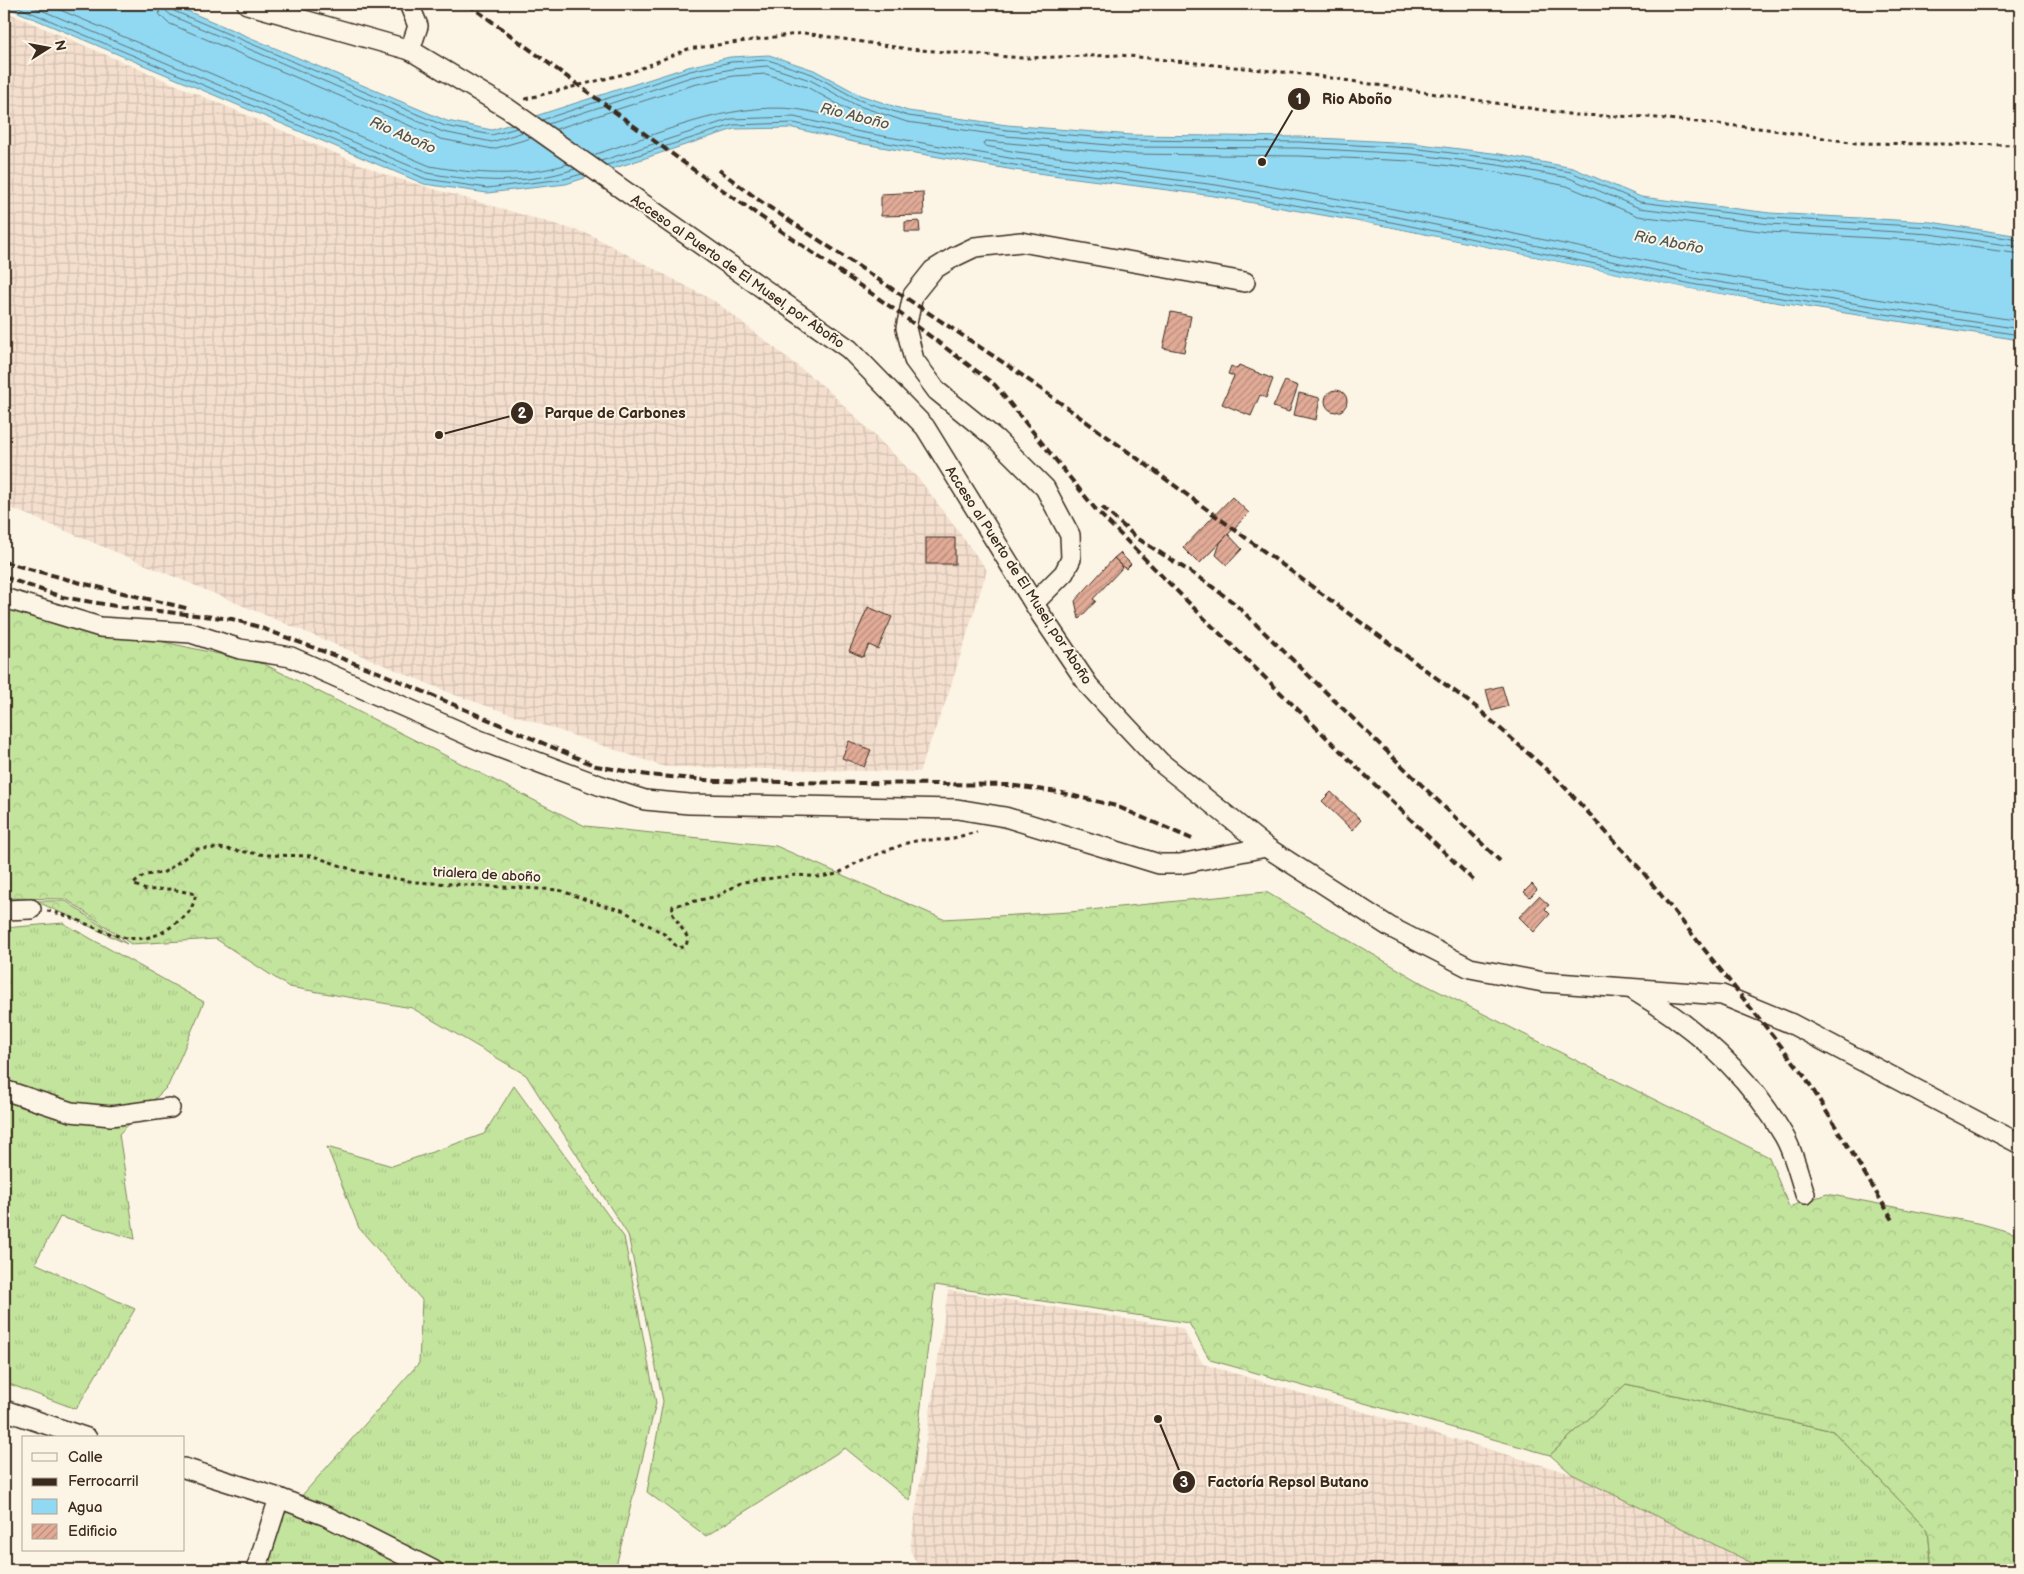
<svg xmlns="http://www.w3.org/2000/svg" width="2024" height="1574" viewBox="0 0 2024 1574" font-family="'Balsamiq Sans',sans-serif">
	<defs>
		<pattern id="industrial-grid" width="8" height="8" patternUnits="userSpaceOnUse" patternTransform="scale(1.25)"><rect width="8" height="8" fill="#f4dfce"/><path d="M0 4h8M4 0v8" fill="none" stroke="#d2c0b0"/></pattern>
		<pattern id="grass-tufts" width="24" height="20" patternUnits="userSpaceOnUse" patternTransform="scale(1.25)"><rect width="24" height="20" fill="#c3e49d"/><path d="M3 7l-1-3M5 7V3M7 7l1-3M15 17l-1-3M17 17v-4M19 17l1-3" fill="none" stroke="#a8c487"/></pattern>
		<pattern id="forest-crowns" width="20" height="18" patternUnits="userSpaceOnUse" patternTransform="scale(1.25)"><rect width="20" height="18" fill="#c3e49d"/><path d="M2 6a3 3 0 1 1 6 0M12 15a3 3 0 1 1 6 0" fill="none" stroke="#a8c487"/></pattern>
		<pattern id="building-hatch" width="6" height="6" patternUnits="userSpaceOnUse" patternTransform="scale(1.25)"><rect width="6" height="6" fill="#e1ab97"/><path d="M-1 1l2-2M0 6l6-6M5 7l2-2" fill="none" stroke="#b88b7b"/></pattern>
	</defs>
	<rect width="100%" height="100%" fill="#fcf5e5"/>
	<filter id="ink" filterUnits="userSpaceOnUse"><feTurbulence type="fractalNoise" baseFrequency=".02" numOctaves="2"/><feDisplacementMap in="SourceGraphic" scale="10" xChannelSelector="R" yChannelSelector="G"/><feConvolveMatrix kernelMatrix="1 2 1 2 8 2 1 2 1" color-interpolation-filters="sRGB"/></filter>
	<g filter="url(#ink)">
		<!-- industrial -->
		<g fill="url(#industrial-grid)">
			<polygon points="4,11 386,175 589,234 716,302 827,389 920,480 987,570 948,695 919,772 665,767 455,695 4,505"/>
			<polygon points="948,1290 1182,1328 1203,1364 1572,1474 1766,1570 920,1570 910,1550"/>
		</g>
		<!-- grass -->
		<g fill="url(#grass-tufts)" stroke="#7f875e">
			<polygon points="63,923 204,1002 168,1086 119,1134 135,1239 60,1217 35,1263 135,1309 76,1409 4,1382 4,928"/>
			<polygon points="514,1086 624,1237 656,1403 615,1570 265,1570 282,1518 419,1363 422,1300 359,1228 327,1147 392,1166 484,1134"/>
			<polygon points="1626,1384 1833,1431 1928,1530 1932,1570 1766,1570 1572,1474 1550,1455"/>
		</g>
		<!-- forest -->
		<g fill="url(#forest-crowns)" stroke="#7f875e">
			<polygon points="4,603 37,614 264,664 585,826 776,846 943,919 1070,912 1266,892 1422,983 1769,1157 1789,1207 1827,1194 1982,1224 2020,1235 2020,1570 1932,1570 1928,1530 1833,1431 1626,1384 1550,1455 1210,1360 1189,1323 935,1285 910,1501 845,1448 706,1536 647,1492 663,1401 628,1235 526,1075 412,1008 289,987 216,939 131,944 66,899 4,898"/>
			<polygon points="36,901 66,901 127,944"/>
		</g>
		<!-- water -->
		<polygon fill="#91d9f2" stroke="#6f939d" points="4,4 171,4 447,121 492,130 688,67 730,57 769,55 814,70 860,95 908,111 1007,125 1132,135 1300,137 1412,143 1500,154 1573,168 1641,197 1770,213 1931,222 2020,236 2020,340 1696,290 1390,227 1214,196 1014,170 858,143 793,128 734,129 566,184 487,193 424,184 4,6"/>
		<!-- pier -->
		<polygon fill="#fcf5e5" points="1362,222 1696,290 2020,343 1696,293 1360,224"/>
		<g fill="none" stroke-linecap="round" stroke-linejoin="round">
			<!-- shore -->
			<g stroke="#5d7073" stroke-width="1">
				<polyline points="11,4 426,179 487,188 564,179 582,174"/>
				<path d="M27,4L427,173C479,182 525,185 575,169"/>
				<path d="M46,4L430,166C475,174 522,178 568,164"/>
				<polyline points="157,4 160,15 168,23 441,139 493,149 531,138"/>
				<polyline points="164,4 166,11 172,16 443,132 492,142 523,132"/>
				<polyline points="171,4 174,11 445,126 492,135 517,128"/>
				<polyline points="542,120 690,71 731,62 768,60 812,74 859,100 908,116 1007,130 1131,140 1300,142 1412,148 1499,159 1571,172 1640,202 1770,218 1931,227 2020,240"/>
				<polyline points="548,124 691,77 732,69 767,66 810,80 856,105 907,122 1006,136 1131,147 1300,148 1411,154 1498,165 1569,178 1639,208 1769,224 1930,234 2020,247"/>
				<path d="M556,129L693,85L733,76L766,74L807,87L852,112L887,125L885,128C855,124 825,113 795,109C726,102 657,135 593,155"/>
				<polyline points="601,161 731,119 794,117 860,132 1015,159 1216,185 1392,216 1698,279 2020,329"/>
				<polyline points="607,165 733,125 794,123 859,138 1014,165 1215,191 1391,222 1697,285 2020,335"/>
				<polyline points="2020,254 1929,241 1769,232 1638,216 1567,186 1497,172 1411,161 1299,156 1131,154 986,141 983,143 985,146 1017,152 1218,177 1394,209 1700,272 2020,321"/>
			</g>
		</g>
		<!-- building -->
		<g fill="url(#building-hatch)" stroke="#3b2a1e">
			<polygon points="923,192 924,215 881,216 881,194"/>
			<polygon points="919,221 920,232 905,232 905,222"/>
			<polygon points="1171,312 1191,316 1184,352 1163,348"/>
			<polygon points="1239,365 1273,379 1266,398 1260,395 1251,416 1222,404 1234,376 1228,374 1231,366 1237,369"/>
			<polygon points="1285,381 1298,386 1289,412 1273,407"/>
			<circle cx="1336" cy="401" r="11"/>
			<polygon points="1299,393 1320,398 1316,420 1294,415"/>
			<polygon points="1232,497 1249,513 1199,564 1183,548"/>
			<polygon points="1228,534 1242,549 1227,565 1216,555 1220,543"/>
			<rect x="926" y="538" width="29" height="26"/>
			<polygon points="1120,553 1131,564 1126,569 1114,558"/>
			<polygon points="1114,558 1123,567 1093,599 1096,601 1079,619 1075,601"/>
			<polygon points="868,607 892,617 878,649 869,645 863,657 849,651"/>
			<polygon points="1502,686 1508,706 1492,711 1486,690"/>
			<polygon points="849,741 871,750 864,767 842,758"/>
			<polygon points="1331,792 1361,820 1352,830 1322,801"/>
			<polygon points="1532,884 1537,890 1530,897 1524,892"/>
			<polygon points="1539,896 1549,905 1545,909 1550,914 1534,932 1519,917"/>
		</g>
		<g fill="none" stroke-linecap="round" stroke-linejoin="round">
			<!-- minor casing -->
			<g stroke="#3b2a1e" stroke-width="22">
				<g id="minor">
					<polyline points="247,4 410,50 507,108 849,349 925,427 1041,615 1089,686 1160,762 1266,847 1390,927 1470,968 1543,982 1722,995 1790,1023 2020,1144"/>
					<polyline points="409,4 418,26 410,50"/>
					<polyline points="4,598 100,627 191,633 240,649 291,657 479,740 604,787 645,800 689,804 957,809 1005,817 1159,864 1180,864 1266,847"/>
					<polyline points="1034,603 1064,573 1071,559 1070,535 1045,488 996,439 937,391 914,360 906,328 913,295 933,270 954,257 975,247 1021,242 1245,282"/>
					<polyline points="4,910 31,909"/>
					<path d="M1635,991C1695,1027 1749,1075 1784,1136C1794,1153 1799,1176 1805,1194"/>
					<polyline points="4,1090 71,1112 111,1116 170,1108"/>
					<polyline points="4,1410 87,1438"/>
					<polyline points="184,1468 279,1498 326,1516 433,1570"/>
					<polyline points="256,1570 279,1498"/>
				</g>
			</g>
			<!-- path -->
			<g stroke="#3b2a1e" stroke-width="3" stroke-dasharray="4 4" stroke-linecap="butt">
				<polyline points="525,99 632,72 688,49 804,33 908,49 1023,58 1119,55 1311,75 1575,115 1647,117 1767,129 1856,143 2020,145"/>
				<path d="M47,911C90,917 128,959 172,926C187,915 191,914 196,894L171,889L146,890L133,884L145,875L163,873L197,849L219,848L266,855L313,856L359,872L415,882L559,890L601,905L622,910L666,935L678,948L686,946L688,938L672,913L673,906L718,896L742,882L797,875L820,877L837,874L860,861L907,843L920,840H946L977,832"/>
			</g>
			<!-- minor -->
			<use href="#minor" stroke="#fcf5e5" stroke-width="19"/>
			<!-- rail -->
			<g stroke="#3b2a1e" stroke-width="4" stroke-dasharray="8 4" stroke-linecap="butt">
				<polyline points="468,4 698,173 898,312 995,385 1097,511 1210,624 1475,882"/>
				<polyline points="719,170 760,201 1016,371 1152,469 1476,707 1558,780 1642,871 1804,1075 1893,1220"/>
				<polyline points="1102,507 1137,538 1203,580 1234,603 1500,861"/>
				<polyline points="4,562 77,582 190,609"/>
				<polyline points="4,577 62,597 121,607 232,619 259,627 378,672 596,766 648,775 717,781 1008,785 1058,792 1116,806 1192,839"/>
			</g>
		</g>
	</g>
	<g text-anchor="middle" stroke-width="4" stroke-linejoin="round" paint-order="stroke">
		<!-- street labels -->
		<g font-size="14" fill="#3b2a1e" stroke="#fcf5e5">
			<text transform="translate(738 271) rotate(35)" y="5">Acceso al Puerto de El Musel, por Aboño</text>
			<text transform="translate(1019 575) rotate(57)" y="5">Acceso al Puerto de El Musel, por Aboño</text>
			<text transform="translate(487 874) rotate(3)" y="5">trialera de aboño</text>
		</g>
		<!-- water labels -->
		<g font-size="15" font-style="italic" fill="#505653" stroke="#fcf5e5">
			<text transform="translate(855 116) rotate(14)" y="5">Rio Aboño</text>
			<text transform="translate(403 135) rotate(24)" y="5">Rio Aboño</text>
			<text transform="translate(1669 242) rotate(11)" y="5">Rio Aboño</text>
		</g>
	</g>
	<!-- callouts -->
	<path fill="none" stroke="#3b2a1e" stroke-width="2" d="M1262 162L1299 99M439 435L522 413M1158 1419L1184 1482"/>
	<g fill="#3b2a1e" stroke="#fcf5e5" stroke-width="2">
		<circle cx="1262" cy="162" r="5"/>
		<circle cx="439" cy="435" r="5"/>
		<circle cx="1158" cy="1419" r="5"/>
		<circle cx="1299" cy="99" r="12"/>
		<circle cx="522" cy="413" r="12"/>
		<circle cx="1184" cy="1482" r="12"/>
	</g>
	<g font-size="15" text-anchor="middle" font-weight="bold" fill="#fff">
		<text x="1299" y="104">1</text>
		<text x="522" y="418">2</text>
		<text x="1184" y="1487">3</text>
	</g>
	<g font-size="15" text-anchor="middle" font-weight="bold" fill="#3b2a1e" stroke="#fcf5e5" stroke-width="4" stroke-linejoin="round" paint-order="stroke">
		<text x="1357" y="104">Rio Aboño</text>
		<text x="615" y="418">Parque de Carbones</text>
		<text x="1288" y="1487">Factoría Repsol Butano</text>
	</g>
	<!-- margin -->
	<rect width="2024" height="1574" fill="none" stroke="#fcf5e5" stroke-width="20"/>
	<rect x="10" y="10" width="2004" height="1554" fill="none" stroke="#3b2a1e" stroke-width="2" filter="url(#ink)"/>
	<!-- legend -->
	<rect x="22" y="1436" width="162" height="115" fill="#fcf5e5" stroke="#afa495"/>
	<rect x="32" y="1453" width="25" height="8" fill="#fcf5e5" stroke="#afa495"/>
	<text x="68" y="1462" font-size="15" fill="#3b2a1e">Calle</text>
	<rect x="32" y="1478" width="25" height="8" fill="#3b2a1e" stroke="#afa495"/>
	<text x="68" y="1486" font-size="15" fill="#3b2a1e">Ferrocarril</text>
	<rect x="32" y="1499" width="25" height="15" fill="#91d9f2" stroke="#afa495"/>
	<text x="68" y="1512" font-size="15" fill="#3b2a1e">Agua</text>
	<rect x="32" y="1524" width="25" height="15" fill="url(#building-hatch)" stroke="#afa495"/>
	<text x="68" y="1536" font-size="15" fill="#3b2a1e">Edificio</text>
	<!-- north arrow -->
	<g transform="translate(48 48) rotate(79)" stroke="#fcf5e5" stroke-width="4" paint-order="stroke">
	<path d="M0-4L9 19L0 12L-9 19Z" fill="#3b2a1e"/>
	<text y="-8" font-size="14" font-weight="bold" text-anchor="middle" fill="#3b2a1e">N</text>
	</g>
</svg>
